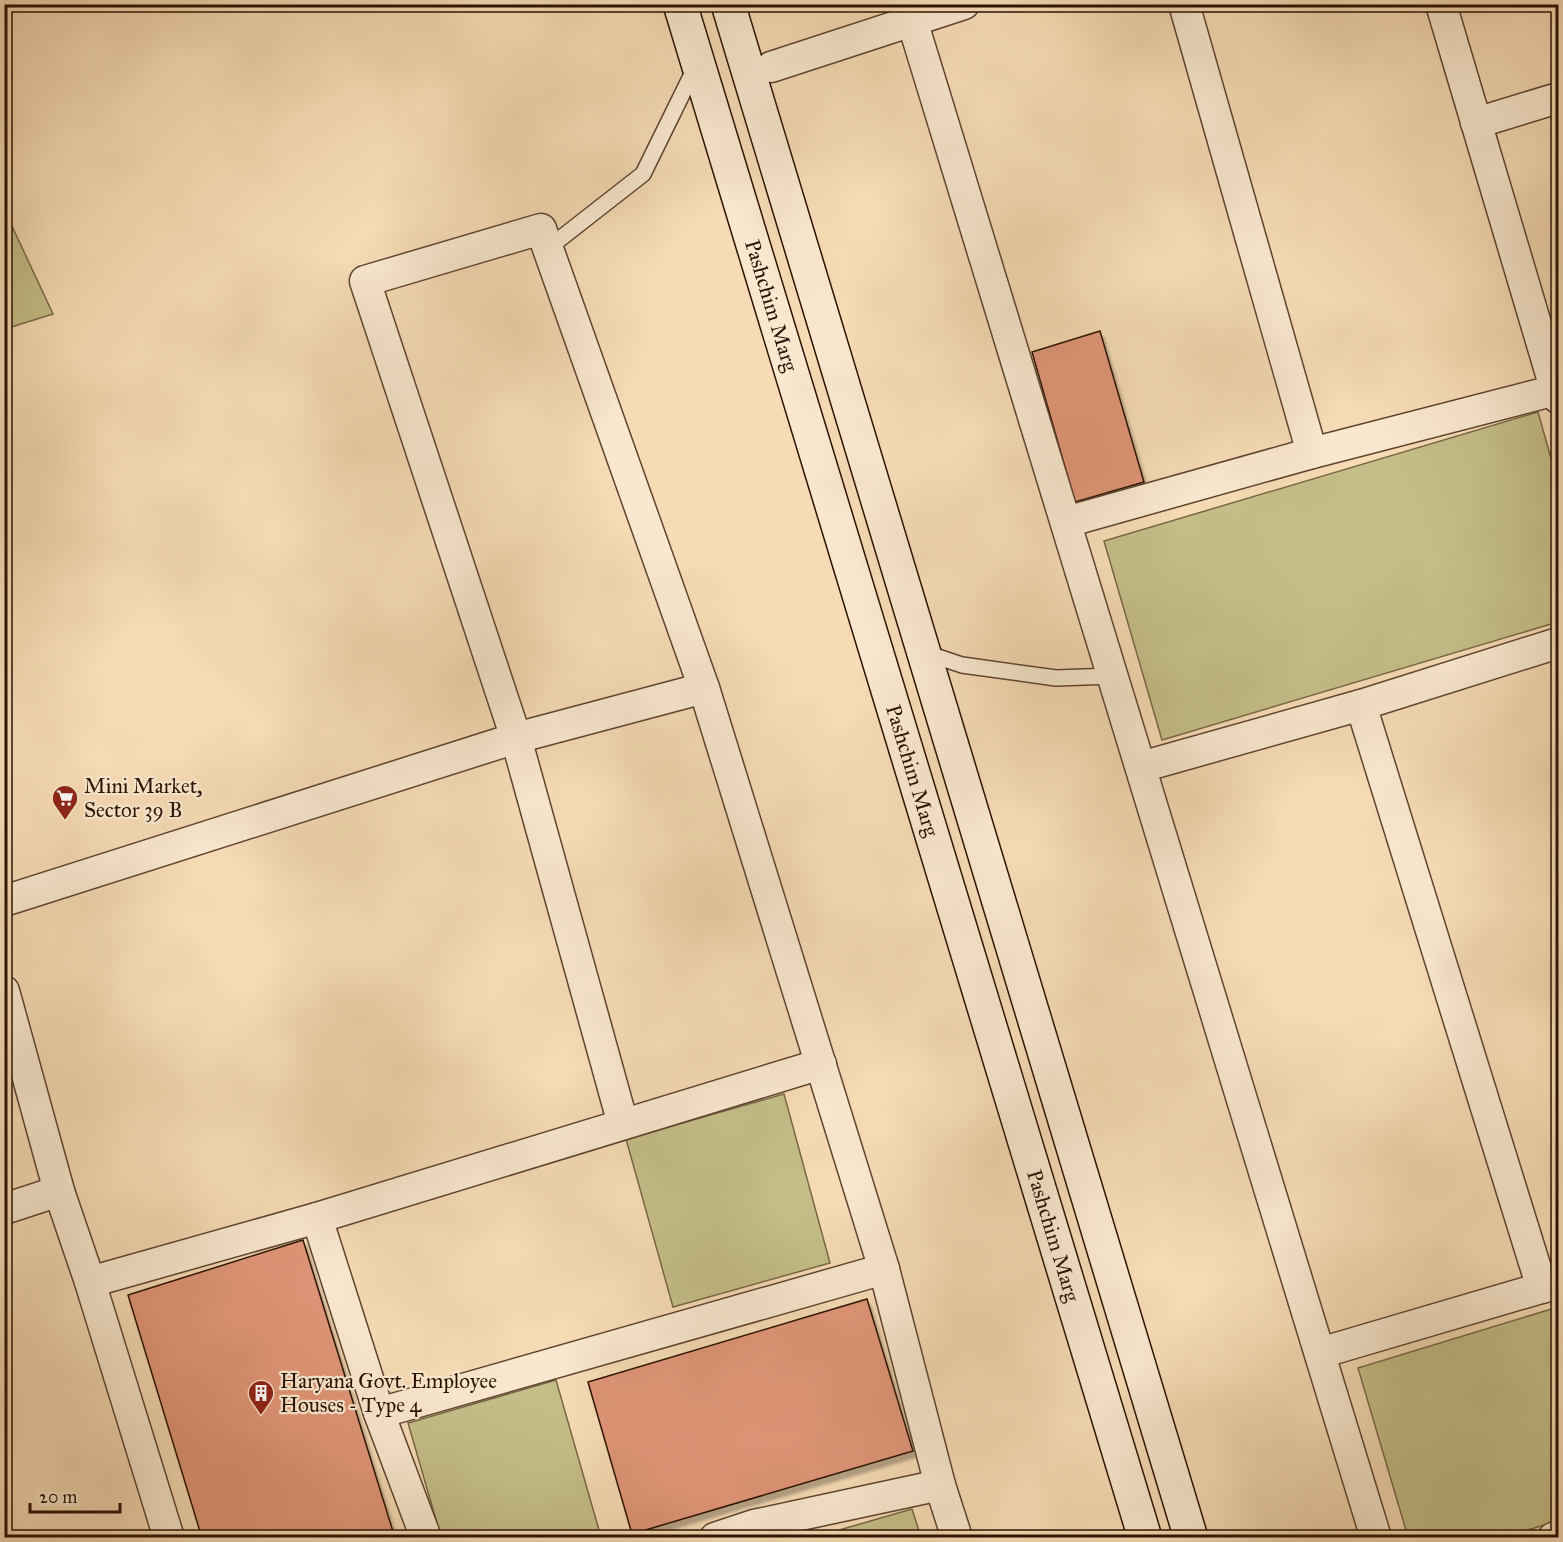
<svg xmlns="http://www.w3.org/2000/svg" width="1563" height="1542" viewBox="0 0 1563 1542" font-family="'IM FELL Great Primer',serif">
	<defs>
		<filter id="shadow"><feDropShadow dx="3.5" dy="6" stdDeviation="1.5" flood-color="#0004"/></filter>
	</defs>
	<rect width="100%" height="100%" fill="#f6dbb5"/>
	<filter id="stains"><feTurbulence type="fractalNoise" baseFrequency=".00333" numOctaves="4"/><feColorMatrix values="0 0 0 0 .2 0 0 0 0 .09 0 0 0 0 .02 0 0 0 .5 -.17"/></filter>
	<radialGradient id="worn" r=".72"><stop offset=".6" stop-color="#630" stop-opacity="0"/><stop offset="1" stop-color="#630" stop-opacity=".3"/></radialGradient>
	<!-- green -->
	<g fill="#c4be88" stroke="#786846" stroke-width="1.5">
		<polygon points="4,209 53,314 5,329 4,329"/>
		<polygon points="1538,412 1558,483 1558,622 1162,740 1104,541"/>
		<polygon points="784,1094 830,1263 673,1307 626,1139"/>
		<polygon points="1558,1307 1558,1521 1504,1537 1408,1537 1358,1368"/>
		<polygon points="556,1380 601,1537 441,1537 408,1423"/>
		<polygon points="912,1509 921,1537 815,1537"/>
	</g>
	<!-- building -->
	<g fill="#df9577" stroke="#2c1203" stroke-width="1.5" filter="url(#shadow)">
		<polygon points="1100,331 1144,482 1075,502 1032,352"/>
		<polygon points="303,1240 395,1538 202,1538 128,1295"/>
		<polygon points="867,1299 913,1451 632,1534 588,1382"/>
	</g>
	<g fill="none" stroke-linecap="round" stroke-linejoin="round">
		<!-- lane casing -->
		<g stroke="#5e4430" stroke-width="18">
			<g id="lane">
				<polyline points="547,249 643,174 695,68"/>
				<polyline points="923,652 962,665 1056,678 1113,676"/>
			</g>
		</g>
		<!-- street casing -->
		<g stroke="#5e4430" stroke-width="33">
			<g id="street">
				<polyline points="907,4 1376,1538"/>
				<polyline points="1184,4 1312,453"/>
				<polyline points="1441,4 1558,398"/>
				<polyline points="771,67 964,4"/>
				<polyline points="1476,123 1558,98"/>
				<polyline points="1066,522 1312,453 1556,390"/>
				<polyline points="1361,705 1542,1288"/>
				<polyline points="1141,767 1361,705 1558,643"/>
				<polyline points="4,901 516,738 704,688"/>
				<polyline points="4,991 59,1191 90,1282 169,1538"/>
				<polyline points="623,1124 516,738 365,281 541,229 704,688 884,1269 940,1485 957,1538"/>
				<polyline points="4,1209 59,1191"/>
				<polyline points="317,1218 379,1413 426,1538"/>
				<polyline points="90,1282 317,1218 821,1064"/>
				<polyline points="1320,1353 1558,1283"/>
				<polyline points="379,1413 884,1269"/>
				<polyline points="715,1538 754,1525 940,1485"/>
				<polyline points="1553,1538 1558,1536"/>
			</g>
		</g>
		<!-- secondary casing -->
		<g stroke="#2c1203" stroke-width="36">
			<g id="secondary">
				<path id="s1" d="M680,4L1145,1538"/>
				<polyline points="728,4 1191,1538"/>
			</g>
		</g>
		<!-- lane -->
		<use href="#lane" stroke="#f9e8cf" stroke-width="15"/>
		<!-- street -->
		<use href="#street" stroke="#f9e8cf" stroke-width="30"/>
		<!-- secondary -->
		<use href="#secondary" stroke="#f9e8cf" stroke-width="33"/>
	</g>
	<!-- icons -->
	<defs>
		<g id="supermarket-pin" transform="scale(1.35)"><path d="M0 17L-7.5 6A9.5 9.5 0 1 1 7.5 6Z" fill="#8f2418" stroke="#f9e8cf"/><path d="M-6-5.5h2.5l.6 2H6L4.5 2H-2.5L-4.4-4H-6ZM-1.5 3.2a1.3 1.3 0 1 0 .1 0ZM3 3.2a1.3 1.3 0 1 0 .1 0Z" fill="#fff"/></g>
		<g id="building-pin" transform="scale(1.35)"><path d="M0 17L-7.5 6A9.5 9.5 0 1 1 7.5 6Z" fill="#8f2418" stroke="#f9e8cf"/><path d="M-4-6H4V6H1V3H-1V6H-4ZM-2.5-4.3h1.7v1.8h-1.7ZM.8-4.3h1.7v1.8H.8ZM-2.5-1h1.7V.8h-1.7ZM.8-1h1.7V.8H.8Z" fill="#fff"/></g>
	</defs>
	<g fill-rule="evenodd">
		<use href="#supermarket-pin" x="65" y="798"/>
		<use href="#building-pin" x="261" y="1393"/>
	</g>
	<g text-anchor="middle" stroke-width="4.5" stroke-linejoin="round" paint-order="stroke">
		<!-- street labels -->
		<g font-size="21" fill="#2c1203" stroke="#f9e8cf">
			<text dy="7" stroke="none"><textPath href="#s1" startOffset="315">Pashchim Marg</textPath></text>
			<text dy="7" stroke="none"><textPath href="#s1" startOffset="801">Pashchim Marg</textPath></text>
			<text dy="7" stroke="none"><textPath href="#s1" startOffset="1287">Pashchim Marg</textPath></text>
		</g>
		<!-- poi labels -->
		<g font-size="21" fill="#2c1203" stroke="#f9e8cf" text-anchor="start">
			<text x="84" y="793">Mini Market,<tspan x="84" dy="24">Sector 39 B</tspan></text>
			<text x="280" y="1388">Haryana Govt. Employee<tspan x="280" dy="24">Houses - Type 4</tspan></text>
		</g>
	</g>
	<!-- margin -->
	<rect width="1563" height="1542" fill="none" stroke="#f6dbb5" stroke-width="24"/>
	<rect x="6" y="6" width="1551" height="1530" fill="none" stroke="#2c1203" stroke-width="3"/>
	<rect x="12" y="12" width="1539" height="1518" fill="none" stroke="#2c1203" stroke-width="1.5"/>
	<!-- scale -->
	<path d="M30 1503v9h90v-9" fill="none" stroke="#2c1203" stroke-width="3"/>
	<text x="39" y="1503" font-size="18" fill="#2c1203" stroke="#f9e8cf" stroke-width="4.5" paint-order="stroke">20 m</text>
	<rect width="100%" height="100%" filter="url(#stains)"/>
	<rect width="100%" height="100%" fill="url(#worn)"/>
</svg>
